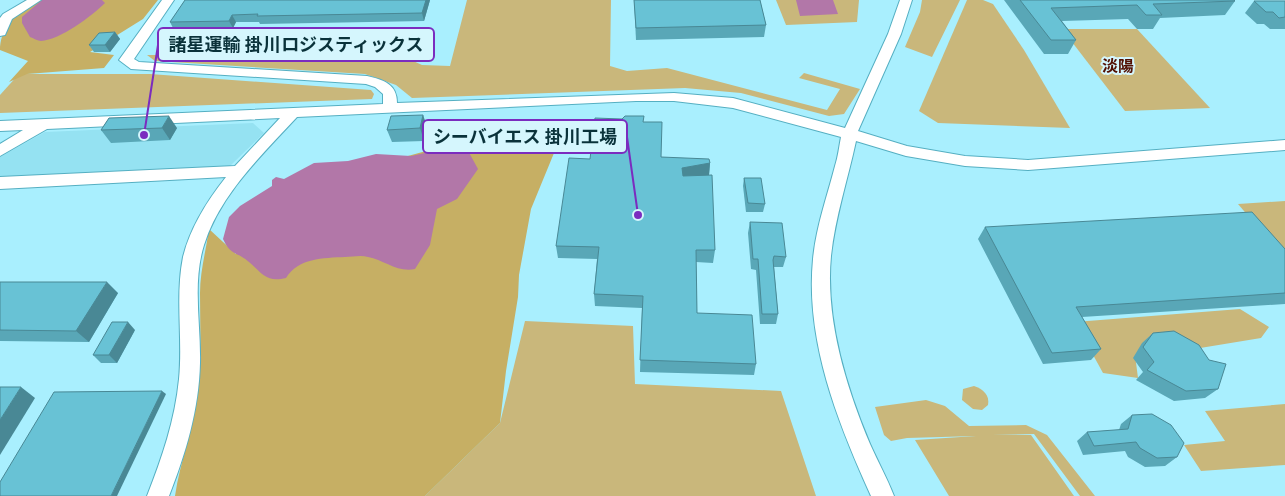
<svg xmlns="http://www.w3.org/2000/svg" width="1285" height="496" viewBox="0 0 1285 496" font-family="Overpass,'Noto Sans JP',sans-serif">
	<rect width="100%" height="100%" fill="#a9effe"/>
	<!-- built -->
	<polygon fill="#95e2f2" points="253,123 264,133 229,167 0,178 0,157 45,132"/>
	<!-- green -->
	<g fill="#c9b77b">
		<polygon points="467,0 611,0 610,66 627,71 667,68 827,110 840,89 799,78 804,73 860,89 844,114 829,116 741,93 685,88 412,98 396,85 365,74 155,61 147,55 400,55 422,65 450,66"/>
		<polygon points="776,0 859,0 857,22 786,25"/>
		<polygon points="922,0 960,0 932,57 905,47 920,12"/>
		<polygon points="967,0 983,0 993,4 1024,50 1070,128 938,123 919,111"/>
		<polygon points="1062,29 1137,29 1210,108 1125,111"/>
		<polygon points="19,74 150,74 371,90 374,94 372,99 0,113 0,95"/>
		<polygon points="1285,201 1285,259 1238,204"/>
		<polygon points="1240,309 1269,327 1261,338 1188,350 1135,355 1138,378 1103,373 1075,322"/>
		<polygon points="525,321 633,326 635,384 781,391 816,496 425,496 500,423"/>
		<path d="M974,386C983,389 990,395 988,405L982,410L973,409L962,400L963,389Z"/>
		<polygon points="926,400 945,406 969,426 1026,425 1047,435 1095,496 1080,496 1034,434 992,435 1031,435 1074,496 949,496 915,440 976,436 907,438 891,441 884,435 875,407"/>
		<polygon points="1285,404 1285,465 1201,471 1184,445 1225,441 1205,411"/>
	</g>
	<!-- forest -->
	<g fill="#c6af64">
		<path d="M25,0H158L143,19L90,52L114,55L104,68L27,74L9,82L28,61L0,50C0,31 13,15 25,0Z"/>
		<path d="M536,121L561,136L531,209L519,275L518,297L506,371L500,423L425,496H175C180,462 193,430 197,396C202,362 200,327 200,293C200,272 206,250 209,229L236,254L375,165Z"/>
	</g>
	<!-- water -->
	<g fill="#b277a8">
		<path d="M42,0H102L105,3C92,16 60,40 41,41C38,41 33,38 30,37L22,23V17Z"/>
		<polygon points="796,0 833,0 838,14 800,16"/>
		<path d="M466,147L478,169L457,199L437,209L430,245L415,269C398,273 384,260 368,257C361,255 352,257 345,257C323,258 298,258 286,278C266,283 262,273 249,262C236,251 231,256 223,239L229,217L240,206L272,186V180L276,177L284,179L314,163L348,161L376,154L411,156L443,149Z"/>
	</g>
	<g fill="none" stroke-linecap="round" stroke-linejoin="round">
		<!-- minor casing -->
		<g stroke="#55afc2" stroke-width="2">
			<g id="minor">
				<polygon points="27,0 41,0 12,19 5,35 0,36 0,18 3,14"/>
				<path d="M162,0H174L134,59L139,62L367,76C384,80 397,84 397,103L674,93L733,98L845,128L888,34L900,0H912L901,34L858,131L907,146L965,156L1028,160L1285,140V150L1028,170L965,166L906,156L856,141C848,179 835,217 831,256C825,319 846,387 870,444C878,462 887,478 894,496H871C838,423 805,341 813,259C816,227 827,197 835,166C838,157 839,147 841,137L733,108L674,101H636L297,117C262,155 220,194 204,245C192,283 201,325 200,363C199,409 186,453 169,496H147C162,458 175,420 179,379C183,339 175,297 183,257C190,228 207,201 226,177L0,189V177L235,166L280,118L47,129L0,156V144L23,130L0,131V121L383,104V94L375,87L366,84L131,69L119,60Z"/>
			</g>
		</g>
		<!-- minor -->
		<use href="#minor" fill="#fff" fill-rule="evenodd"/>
	</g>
	<!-- wall -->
	<g fill="#59a7b7">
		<polygon points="185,0 430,0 424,21 260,24 259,22 236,22 233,28 174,30 170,22"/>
		<polygon points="634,0 760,0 766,25 764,37 636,40"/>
		<polygon points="1004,0 1234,0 1235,1 1225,15 1160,18 1153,29 1137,29 1128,19 1062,21 1076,40 1068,54 1044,54"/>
		<polygon points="1254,1 1285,1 1285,29 1270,29 1264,24 1257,24 1245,13"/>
		<polygon points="115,32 120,39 110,52 94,52 89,45"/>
		<polygon points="423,115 427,127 424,141 392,142 387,130"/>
		<polygon points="109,118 177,128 170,140 111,143 101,130"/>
		<polygon points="644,122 661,157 710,163 709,175 715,250 713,263 696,262 697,313 756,364 754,375 640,372 642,308 595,306 594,294 597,259 558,258 556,246 590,159"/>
		<polygon points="744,178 765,204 763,212 746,212 743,186"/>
		<polygon points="750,222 786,257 783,267 774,267 778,314 776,324 760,324 756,270 751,269 748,233"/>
		<polygon points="985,227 1285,249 1285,304 1082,317 1101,349 1091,360 1043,364 978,239"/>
		<polygon points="0,282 118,293 89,342 0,341"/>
		<polygon points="135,330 117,363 101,363 93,355"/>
		<polygon points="1153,333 1218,389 1205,398 1174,401 1136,380 1143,372 1133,358 1142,343"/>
		<polygon points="1132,415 1177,457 1165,466 1145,467 1128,457 1125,451 1083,455 1077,441 1087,432 1119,430 1121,424"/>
	</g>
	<!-- shaded-wall -->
	<g fill="#498895">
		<polygon points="426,0 430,0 424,21 422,13"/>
		<polygon points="232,15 236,22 233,28 229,21"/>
		<polygon points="115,32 120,39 110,52 105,45"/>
		<polygon points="423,115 427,127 424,141 420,128"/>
		<polygon points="169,116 177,128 170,140 162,128"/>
		<polygon points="710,163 709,175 681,181 682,168"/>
		<polygon points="107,282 118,293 89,342 76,331"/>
		<polygon points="128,322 135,330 117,363 109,355"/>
		<polygon points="21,387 35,398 0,455 0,420"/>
		<polygon points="162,391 166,394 117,496 111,496"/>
	</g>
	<!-- building -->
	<g fill="#68c2d5" stroke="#498895">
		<polygon points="185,0 426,0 422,13 257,16 258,14 232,15 229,21 170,22"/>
		<polygon points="634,0 760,0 766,25 636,28"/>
		<polygon points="1020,0 1234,0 1235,1 1153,4 1162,15 1146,15 1137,5 1051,8 1076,40 1051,40"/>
		<polygon points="1254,1 1285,1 1285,17 1279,18 1273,12 1266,12"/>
		<polygon points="115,32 105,45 89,45 99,33"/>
		<polygon points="423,115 420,128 387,130 391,116"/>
		<polygon points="169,116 162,128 101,130 109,118"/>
		<polygon points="625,116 644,116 643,122 662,122 661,157 709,159 710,163 682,168 683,176 712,175 715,250 696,250 697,313 752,315 756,364 640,360 643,296 594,294 599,247 556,246 569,158 590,159 595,118 622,119"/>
		<polygon points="744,178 761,178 765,204 748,203"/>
		<polygon points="1252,212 1285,249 1285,293 1076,307 1101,349 1052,353 985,227"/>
		<polygon points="750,222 782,223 786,257 774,256 773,260 778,314 762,314 758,259 753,259"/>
		<polygon points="0,282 107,282 76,331 0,330"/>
		<polygon points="112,322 128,322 109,355 93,355"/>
		<polygon points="1174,331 1199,345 1209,360 1226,364 1218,389 1186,391 1147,370 1154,362 1143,347 1153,333"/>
		<polygon points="0,387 21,387 0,420"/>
		<polygon points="162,391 111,496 0,496 0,482 54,392"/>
		<polygon points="1152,414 1171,425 1184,443 1177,457 1157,458 1140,448 1136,442 1094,446 1087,432 1128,429 1132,415"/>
	</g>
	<g text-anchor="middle" stroke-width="4" stroke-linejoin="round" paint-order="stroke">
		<!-- far-quarter labels -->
		<g font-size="16" font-weight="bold" fill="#520f03" stroke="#d5f6fd">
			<text x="1118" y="72">淡陽</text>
		</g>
	</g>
	<!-- callouts -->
	<path fill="none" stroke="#7b2cbf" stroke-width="2" d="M144 135L158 45M638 215L627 137"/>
	<g fill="#7b2cbf" stroke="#d5f6fd" stroke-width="2">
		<circle cx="144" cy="135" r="5"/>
		<circle cx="638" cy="215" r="5"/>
	</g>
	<g fill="#d5f6fd" stroke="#7b2cbf" stroke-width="2">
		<rect x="158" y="28" width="276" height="33" rx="5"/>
		<rect x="423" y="120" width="204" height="33" rx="5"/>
	</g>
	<g font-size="18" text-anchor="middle" font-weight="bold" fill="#0a323a">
		<text x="296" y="51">諸星運輸 掛川ロジスティックス</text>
		<text x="525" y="143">シーバイエス 掛川工場</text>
	</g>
</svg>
